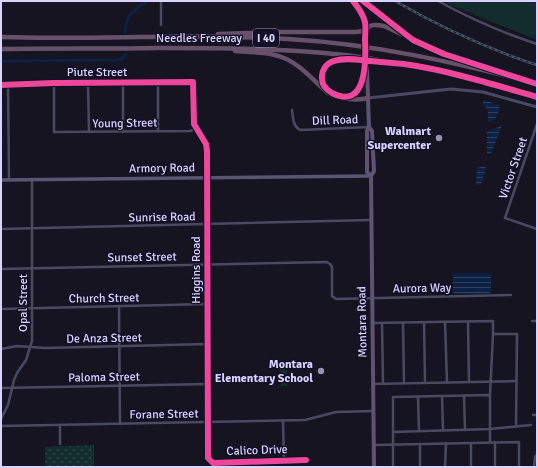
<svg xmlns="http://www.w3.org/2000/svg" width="538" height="468" viewBox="0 0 538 468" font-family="Signika,sans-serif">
	<defs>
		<pattern id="park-dots" width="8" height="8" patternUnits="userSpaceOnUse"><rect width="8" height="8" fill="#132c2d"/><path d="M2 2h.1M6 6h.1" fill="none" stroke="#354a4c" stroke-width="1.8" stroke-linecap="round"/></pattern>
		<pattern id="water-rules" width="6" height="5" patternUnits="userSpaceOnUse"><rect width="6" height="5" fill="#0d2144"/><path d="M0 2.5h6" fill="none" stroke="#304060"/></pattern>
	</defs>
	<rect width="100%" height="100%" fill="#161421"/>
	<!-- grass -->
	<g fill="#132c2d">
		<polygon points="443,1 537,1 537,40 450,5"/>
		<polygon points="280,364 287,364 287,386 281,386"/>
	</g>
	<!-- park -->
	<polygon fill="url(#park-dots)" points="94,445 94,467 45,467 45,447"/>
	<!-- water -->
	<g fill="url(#water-rules)">
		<path d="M483,100L500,105C498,113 497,122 488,122C488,115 489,109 483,104Z"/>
		<polygon points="503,123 491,154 487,154 487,131 499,127"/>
		<polygon points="485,166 486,169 481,185 476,185 477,168"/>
		<polygon points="453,273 491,273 491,292 488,294 455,294 453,292"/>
	</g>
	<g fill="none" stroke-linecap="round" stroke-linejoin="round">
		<!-- canal -->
		<g stroke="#0d2144" stroke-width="3">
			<path d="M125,32C126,15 134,10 147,1"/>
			<polyline points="1,61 118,60 123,58 125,54"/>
		</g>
		<!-- minor -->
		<g stroke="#4a4962" stroke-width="2.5">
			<polyline points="161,1 161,25"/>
			<path d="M438,1C469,18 503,33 537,44"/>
			<polyline points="158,82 158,131"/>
			<polyline points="54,83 54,132 190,131 196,129"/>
			<polyline points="88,83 89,132"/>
			<polyline points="123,83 123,132"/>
			<polyline points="1,85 54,83 193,82 194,124 206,144 207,151 208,458 213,463 306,460"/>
			<polyline points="8,85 9,180"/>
			<path d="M292,110C293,118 293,126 300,130L369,127"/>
			<polyline points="537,124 505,218 537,229"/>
			<polyline points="1,229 371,220"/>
			<polyline points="1,269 327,262 330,264 332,267 332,296 336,299 511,295"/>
			<polyline points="119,306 120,424"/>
			<polyline points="1,309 207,304"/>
			<polyline points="532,321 537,321"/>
			<polyline points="445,322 447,382"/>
			<polyline points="468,322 469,382"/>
			<polyline points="372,323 493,321 493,334 517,334 516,426"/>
			<polyline points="382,323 383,383"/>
			<polyline points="403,323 404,383"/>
			<polyline points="424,323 425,383"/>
			<polyline points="1,349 17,346 45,348 208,344"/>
			<polyline points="373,384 516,381"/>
			<polyline points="1,388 208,384"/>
			<polyline points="490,395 493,334"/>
			<polyline points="442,396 443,430"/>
			<polyline points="464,396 465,430"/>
			<polyline points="418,397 419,431"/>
			<polyline points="533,415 537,415"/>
			<polyline points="1,419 8,405 14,380 17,373 26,360 32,341 32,179"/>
			<polyline points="283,421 284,460"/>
			<polyline points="60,425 60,444"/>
			<polyline points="1,426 305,420 336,412 373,411"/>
			<polyline points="393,432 490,429 531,425"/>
			<polyline points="495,442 495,467"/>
			<polyline points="420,444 420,467"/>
			<polyline points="374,445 519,442 519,467"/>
			<polyline points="393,467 393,397 490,395 490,442"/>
			<polyline points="445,467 446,443"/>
			<polyline points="471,467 471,443"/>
			<polyline points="534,467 535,457 537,454"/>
		</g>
		<!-- tertiary -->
		<polyline stroke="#4a4962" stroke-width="3" points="368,98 451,89 483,92 537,107"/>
		<!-- secondary -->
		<polyline stroke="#575674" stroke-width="3.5" points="1,180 371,176"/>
		<!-- primary -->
		<g stroke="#5e5373" stroke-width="4">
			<path d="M353,1C368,19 365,38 366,59"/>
			<polyline points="367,68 369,127 367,131 367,172 371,176"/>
			<polyline points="369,127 372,131 374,171 371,176 374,467"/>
		</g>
		<!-- motorway -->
		<g stroke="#67516a" stroke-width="4.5">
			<polyline points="363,1 406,34"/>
			<path d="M218,34L278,32H355L365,31C370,24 375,24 384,26L444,54L497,71"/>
			<path d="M1,37C97,40 192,33 288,39C373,44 455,62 537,84"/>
			<path d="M1,49C53,48 106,49 158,48C221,48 283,48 345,55C410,63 474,79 537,97"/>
			<path d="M235,51C251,52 269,52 284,58C301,65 314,81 328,93C339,99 356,101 368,98"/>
			<path d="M326,89C323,85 321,80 322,74C327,56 347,59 361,60"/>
			<path d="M347,96C363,92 364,76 366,62"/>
		</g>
		<!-- rail casing -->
		<g stroke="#43596b" stroke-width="2.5">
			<path id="rail" d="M395,1C440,27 488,49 537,65"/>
		</g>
		<!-- rail -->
		<use href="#rail" stroke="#130f26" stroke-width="1" stroke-dasharray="3" stroke-linecap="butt"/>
		<!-- cycleway casing -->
		<g stroke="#130f26" stroke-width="8">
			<g id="cycleway">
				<path d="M353,1C358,7 363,14 365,22C366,28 365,35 365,40C366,60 367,111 332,93C327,90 322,86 322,79C321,71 326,63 334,61C345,57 359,60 370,61C382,62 393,63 404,64C447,70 495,85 537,97"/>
				<polyline points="363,1 413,40 444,54 537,84"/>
				<polyline points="1,85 54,83 193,82 194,124 206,144 207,151 208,458 213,463 306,460"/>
			</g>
		</g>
		<!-- cycleway -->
		<use href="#cycleway" stroke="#ed469a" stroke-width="6"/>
	</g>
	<!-- markers -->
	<g fill="#9591b1" stroke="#130f26" stroke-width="1.5">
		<circle cx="439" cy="138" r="4"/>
		<circle cx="321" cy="371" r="4"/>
	</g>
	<g text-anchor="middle" stroke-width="3" stroke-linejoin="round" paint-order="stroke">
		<!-- shield labels -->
		<rect fill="#130f26" stroke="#9e99be" stroke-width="1" x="253" y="29" width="26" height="18" rx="3"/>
		<g font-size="11" font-weight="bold" fill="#d9d4ff">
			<text x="266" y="42">I 40</text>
		</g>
		<!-- street labels -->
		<g font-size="12" fill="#d9d4ff" stroke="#130f26">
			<text x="199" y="42">Needles Freeway</text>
			<text x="97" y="76">Piute Street</text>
			<text transform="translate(335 120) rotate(-2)" y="4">Dill Road</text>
			<text transform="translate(125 123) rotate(-1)" y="4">Young Street</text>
			<text transform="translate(162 168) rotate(-1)" y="4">Armory Road</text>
			<text transform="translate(513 168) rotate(-71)" y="4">Victor Street</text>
			<text transform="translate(162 217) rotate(-1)" y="4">Sunrise Road</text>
			<text transform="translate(142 257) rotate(-1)" y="4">Sunset Street</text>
			<text transform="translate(196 270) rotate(-90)" y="4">Higgins Road</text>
			<text transform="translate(422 288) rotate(-1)" y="4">Aurora Way</text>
			<text transform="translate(104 298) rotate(-1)" y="4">Church Street</text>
			<text transform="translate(23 303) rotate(-90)" y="4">Opal Street</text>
			<text transform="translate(362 322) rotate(-91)" y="4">Montara Road</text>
			<text transform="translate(104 338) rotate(-1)" y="4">De Anza Street</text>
			<text transform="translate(104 377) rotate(-1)" y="4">Paloma Street</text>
			<text transform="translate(164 414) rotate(-1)" y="4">Forane Street</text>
			<text transform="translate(257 450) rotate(-2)" y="4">Calico Drive</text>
		</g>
		<!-- poi labels -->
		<g font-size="12" font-weight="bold" fill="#d9d4ff" stroke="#130f26" text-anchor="end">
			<text x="431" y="135">Walmart<tspan x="431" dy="14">Supercenter</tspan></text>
			<text x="313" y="368">Montara<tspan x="313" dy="14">Elementary School</tspan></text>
		</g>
	</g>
	<!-- border -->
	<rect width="538" height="468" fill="none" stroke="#d9d4ff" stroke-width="4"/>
</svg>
